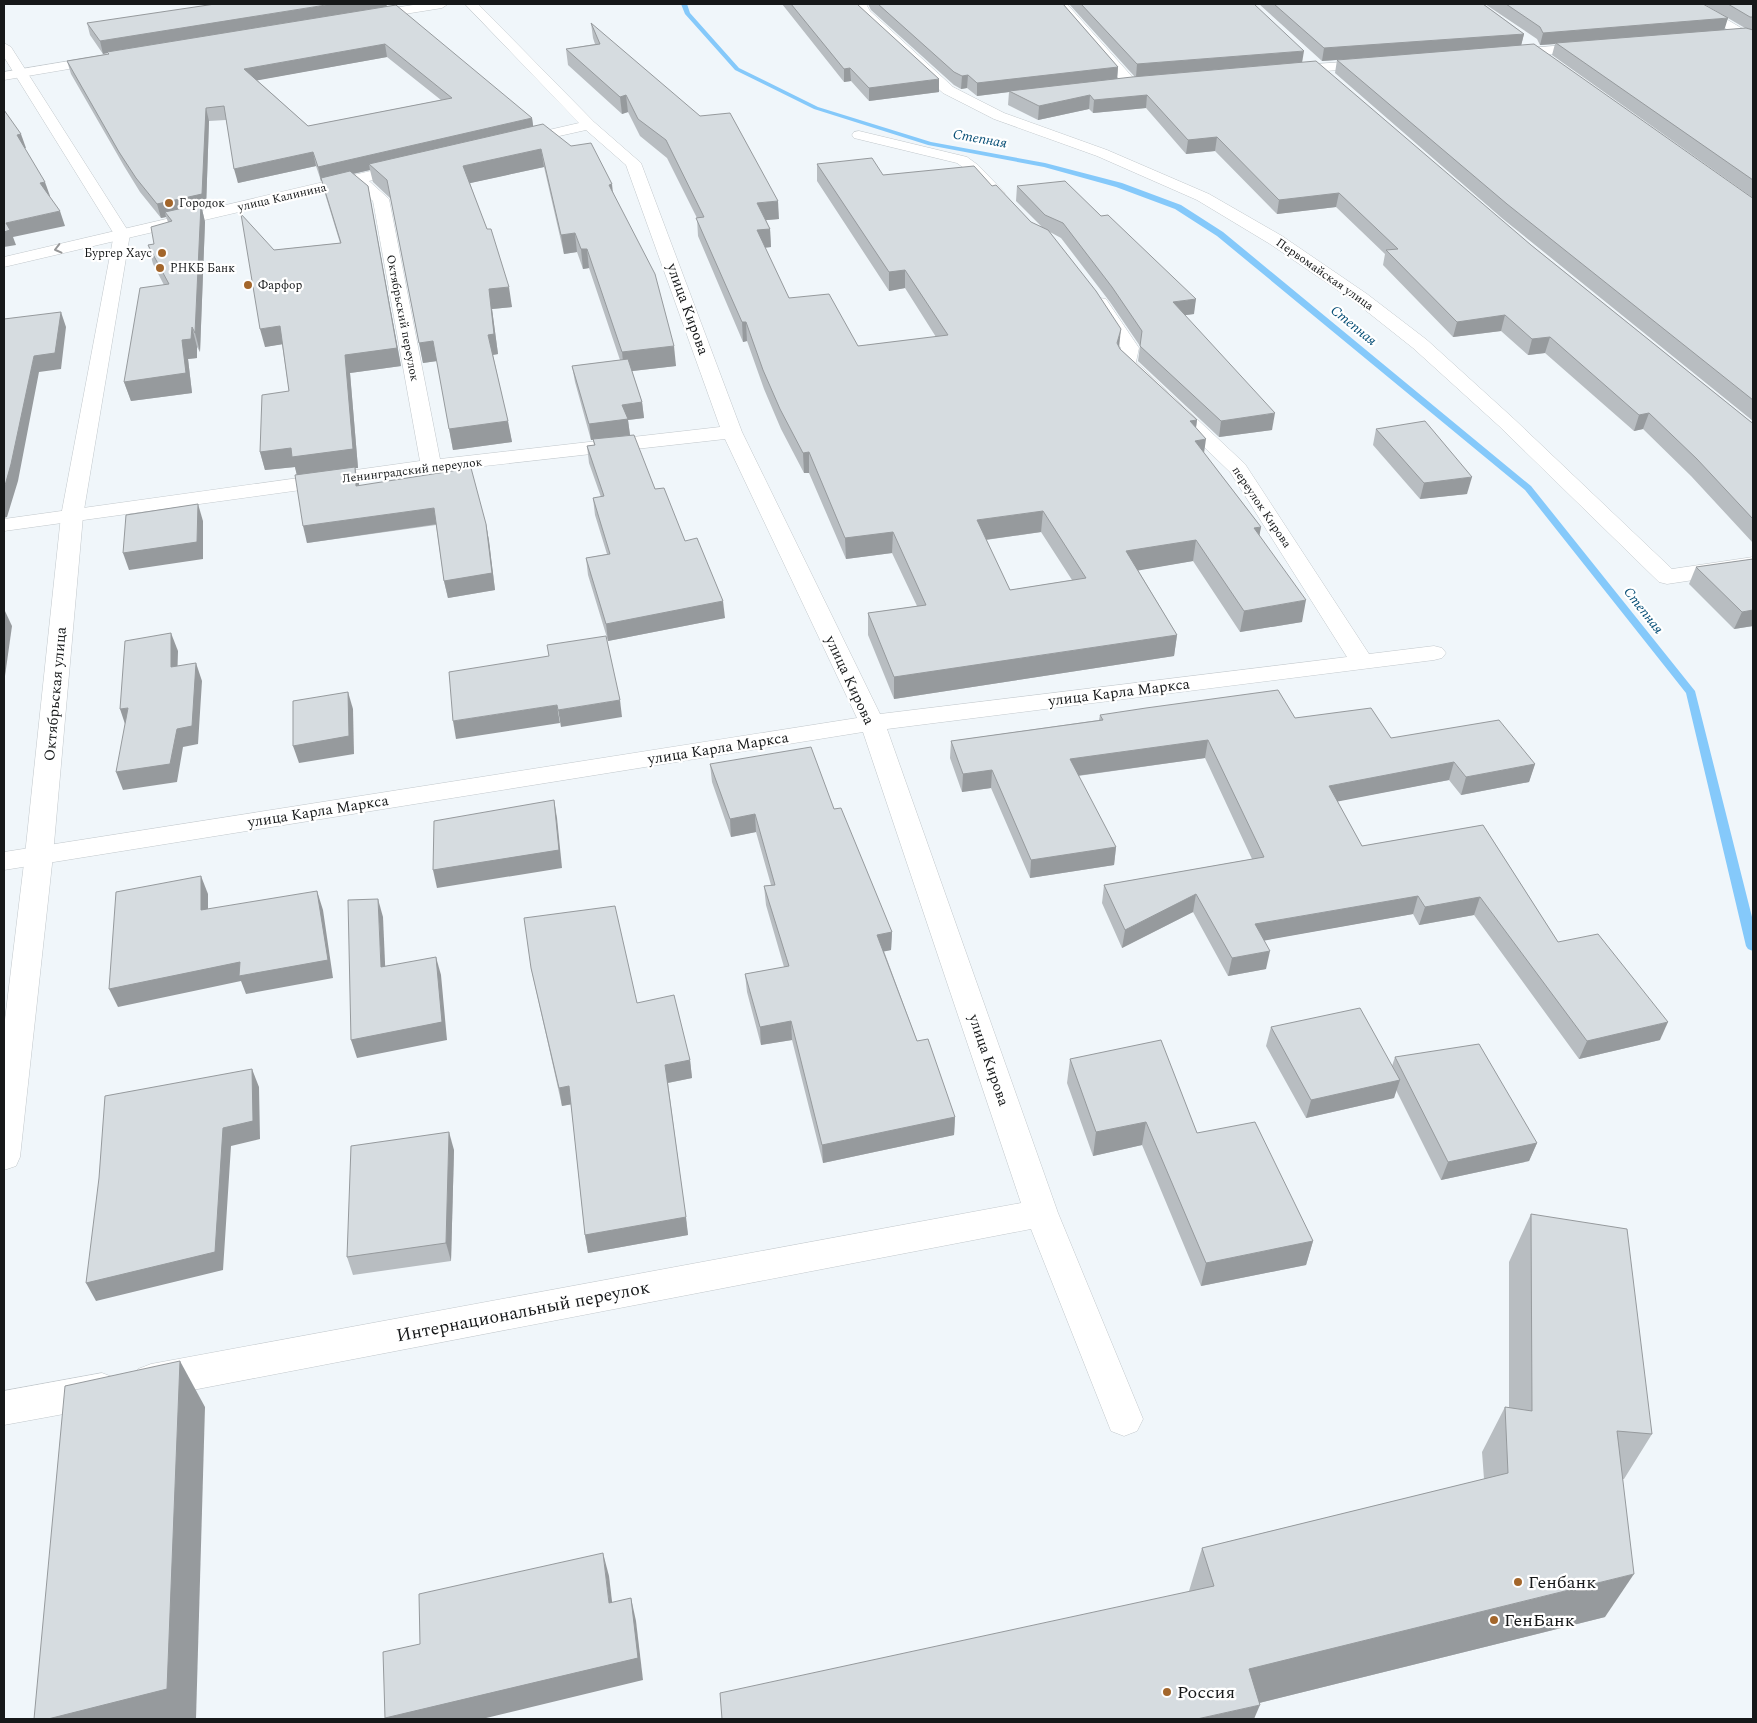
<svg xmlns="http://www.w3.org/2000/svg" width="1757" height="1723" viewBox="0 0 1757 1723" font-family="Spectral,serif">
	<rect width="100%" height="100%" fill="#f0f6fa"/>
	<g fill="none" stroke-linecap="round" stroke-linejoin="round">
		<!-- stream -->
		<polygon fill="#85c9fa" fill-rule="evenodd" points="681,4 687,4 690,13 739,68 818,107 931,142 1045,163 1122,183 1181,205 1223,232 1531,486 1695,691 1753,921 1753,951 1748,949 1746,946 1686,693 1525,490 1217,236 1175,209 1116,187 1044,167 928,145 814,109 735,70 685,14"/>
		<!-- minor casing -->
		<g stroke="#c2c8cc" stroke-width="1">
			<g id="minor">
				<polygon points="420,4 448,4 442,8 367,20 361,16 367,12"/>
				<polygon points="465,4 478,4 594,122 641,163 742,432 880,714 1347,657 1230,472 1117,363 1121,348 1091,303 1094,299 1100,298 1106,299 1139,348 1136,362 1245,464 1369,654 1434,646 1442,648 1446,653 1442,658 1434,660 887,729 1058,1213 1143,1419 1137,1431 1124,1436 1111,1431 1031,1229 151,1398 138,1393 133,1381 138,1369 151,1364 1021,1203 863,732 4,870 4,852 857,718 725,439 431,472 4,531 4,519 420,461 373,201 354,185 4,267 4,257 409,162 414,164 417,167 414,170 369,181 389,199 440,459 720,427 626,165 586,130 519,145 514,144 512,141 514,138 579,123"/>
				<polygon points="854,4 866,4 870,11 953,87 1004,113 1107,150 1209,194 1282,236 1367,294 1427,340 1513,418 1672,569 1753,557 1753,571 1667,584 1659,582 1499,426 1413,348 1355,302 1270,244 1197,200 1097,156 994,119 943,93 859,16"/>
				<polygon points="1054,4 1067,4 1136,81 1138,84 1136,87 1126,87"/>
				<polygon points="1686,4 1701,4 1753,35 1753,44 1688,7"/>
				<polygon points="1590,43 1597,47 1595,50 1506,58 1499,54 1506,50"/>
				<polygon points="105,55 110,56 112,59 110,62 4,80 4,72"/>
				<polygon points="1373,60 1378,61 1380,64 1378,67 1286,74 1279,70 1286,66"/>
				<polygon points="859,131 967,157 978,165 1005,193 1003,196 991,196 968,171 957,163 854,138 852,135 854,132"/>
				<polygon points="102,1373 115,1378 120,1390 115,1402 102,1407 4,1425 4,1391"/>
			</g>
		</g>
		<!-- secondary casing -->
		<g stroke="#c2c8cc" stroke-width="1">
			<polygon id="secondary" points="4,43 11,47 130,234 83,516 53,855 20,1157 16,1166 4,1170 4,1028 25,855 61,516 114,234 4,57"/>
		</g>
		<!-- minor -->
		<use href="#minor" fill="#fff" fill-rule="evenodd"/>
		<!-- secondary -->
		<use href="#secondary" fill="#fff" fill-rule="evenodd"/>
	</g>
	<!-- wall -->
	<g fill="#b8bdc1" fill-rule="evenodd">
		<path d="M386,4L387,6L532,118L533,126L613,192L676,366L632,371L642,402L644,418L628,420L630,435L655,489L685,541L725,618L608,641L588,575L586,558L607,554L595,515L593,498L601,497L589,463L587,446L594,445L593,440H591L575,382L572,366L620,360L589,268L583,269L577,252L564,254L544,167L470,183L512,307L492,309L498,354L493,355L512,442L453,450L437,361L423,363L391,199L373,182L370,170L353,174L368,186L401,366L350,373L358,468H355L359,485L486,524L489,541L495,590L448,598L444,581L436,525L307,543L297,475L295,467L265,470L260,452L289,391L282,344L265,347L274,250L340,243L325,194L322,181H321L316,166L238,183L226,120L209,121L206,208L202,209L205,222L200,352L197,347V358L188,359L192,393L131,401L124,382L164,285L153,264L148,245L154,244L168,222L166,217L161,218L140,192L124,166L71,74L67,61L108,54V53L103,54L90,35L87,23ZM387,57L441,100L308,126L257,80Z"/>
		<polygon points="782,4 857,4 939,92 869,101 851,81 844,82"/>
		<polygon points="868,4 1063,4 1118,67 1117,79 1135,77 1069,4 1254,4 1302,62 1531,245 1751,422 1753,423 1753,543 1691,476 1643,429 1634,431 1545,353 1528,355 1501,331 1453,337 1383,265 1385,254 1336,207 1277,214 1215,151 1186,154 1146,108 1093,113 1089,109 1038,120 1008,105 1009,92 977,96 967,88 961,89 954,85 871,10"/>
		<polygon points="1259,4 1483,4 1524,34 1521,45 1751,197 1753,198 1753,421 1503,219 1335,73 1337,60 1322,61"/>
		<polygon points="1485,4 1703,4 1724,30 1745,28 1704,4 1753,4 1753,29 1748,29 1753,30 1753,198 1552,55 1555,44 1540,45 1537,39"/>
		<path d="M591,23L779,219L766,220L770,229L771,247L765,248L789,298L858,346L936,337L905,288L889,291L817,181V164L883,175L992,186L1031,222L1042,227L1016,201L1017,186L1194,314L1185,315L1272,430L1219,437L1138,361L1140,346L1110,302L1061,238L1050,232L1120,349L1197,420L1196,428L1204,453L1261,527L1259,535L1302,622L1240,632L1193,561L1138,570L1177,635L1174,656L894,699L868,635V613L917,606L892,553L846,559L809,473H804L781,429L764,389L747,341L743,342L698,236L697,218L667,158L640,136L628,112L622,114L568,65L566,49L595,44L593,38ZM1041,532L1072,580L1010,590L986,540Z"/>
		<polygon points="1376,429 1467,494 1420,499 1373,445"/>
		<polygon points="1753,559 1753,626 1734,629 1689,584 1696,567"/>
		<polygon points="1100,715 1295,718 1391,738 1535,764 1529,782 1461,795 1449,780 1337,801 1362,846 1483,825 1558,942 1660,1040 1579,1059 1474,915 1419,925 1413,914 1264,940 1266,969 1228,976 1193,912 1122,948 1102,903 1104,885 1252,859 1205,758 1078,776 1116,847 1114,865 1030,878 991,788 962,792 950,758 951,741 1099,720"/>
		<polygon points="710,764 834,809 892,932 891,950 884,951 917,1041 955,1117 954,1135 823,1163 792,1040 761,1045 747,992 745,974 784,967 766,905 764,886 771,885 756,832 731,837 712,782"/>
		<polygon points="531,968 637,1003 690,1060 692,1078 668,1083 688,1235 588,1253 585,1235 571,1104 562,1106"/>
		<polygon points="1271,1027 1392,1066 1395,1057 1537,1143 1529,1161 1441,1180 1396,1090 1394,1098 1306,1118 1266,1046"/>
		<polygon points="1070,1059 1197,1133 1313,1241 1306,1265 1201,1286 1142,1145 1093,1156 1067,1083"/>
		<polygon points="454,1150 451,1261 353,1275 347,1257"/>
		<polygon points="1531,1214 1652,1434 1624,1479 1623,1479 1605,1617 1259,1703 1189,1591 1202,1548 1484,1479 1482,1452 1505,1407 1509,1408 1509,1262"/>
	</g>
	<!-- shaded-wall -->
	<g fill="#969a9d">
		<polygon points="332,4 386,4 387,7 107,52 108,53 103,54 100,41"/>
		<polygon points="1728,18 1724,31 1556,43 1555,44 1540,45 1543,33"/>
		<polygon points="1524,34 1521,46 1322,61 1324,48"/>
		<polygon points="385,44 387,57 248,82 244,69"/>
		<polygon points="1304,51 1302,63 1136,77 1137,64"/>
		<polygon points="1118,67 1117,80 1009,91 1009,92 977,96 977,83"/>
		<polygon points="850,68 851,81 844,82 844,69"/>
		<polygon points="968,75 967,88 961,89 962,76"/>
		<polygon points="939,79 939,92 869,101 869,88"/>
		<polygon points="626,95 628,112 622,114 620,97"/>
		<polygon points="1090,95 1089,109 1038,120 1039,106"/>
		<polygon points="1147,95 1146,108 1093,113 1094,100"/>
		<polygon points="206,108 209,121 206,208 202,209 205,222 200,352 195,333 200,209 165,212 166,217 161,218 157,204"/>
		<polygon points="532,118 534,132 369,164 370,170 321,181 318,167"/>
		<polygon points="21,134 26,148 21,149 17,135"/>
		<polygon points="1217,137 1215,151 1186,154 1188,140"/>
		<polygon points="541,149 544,167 466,184 463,166"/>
		<polygon points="313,152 316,166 238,183 234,169"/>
		<polygon points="45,182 50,196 45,197 40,183"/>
		<polygon points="612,184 614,203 609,185"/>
		<polygon points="368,186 401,366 350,373 358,468 355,468 359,484 360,502 297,476 295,467 265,470 260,452 345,355"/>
		<polygon points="1339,193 1336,207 1277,214 1279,200"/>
		<polygon points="778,201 779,219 757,221 757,203"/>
		<polygon points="60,211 65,226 13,237 16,245 4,247 4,232 6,223"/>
		<polygon points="770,229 771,247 758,248 757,230"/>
		<polygon points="575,233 577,252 564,254 561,235"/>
		<polygon points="581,249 587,249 589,268 583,269"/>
		<polygon points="905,270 905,288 889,291 889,272"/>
		<polygon points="509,287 512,307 492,309 498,354 492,355 488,335 489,289"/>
		<polygon points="1196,299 1194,314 1171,317 1173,302"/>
		<polygon points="61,312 66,327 61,369 39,372 18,481 7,517 4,518 4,489 34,356"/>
		<polygon points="1505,315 1501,331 1453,337 1457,322"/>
		<polygon points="742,322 746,322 747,341 743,342"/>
		<polygon points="280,326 284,344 265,347 260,329"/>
		<polygon points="192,327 197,347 197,358 188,359 192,393 131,401 124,382 182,340"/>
		<polygon points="1121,329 1119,348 1117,343"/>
		<polygon points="1550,337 1545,353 1528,355 1532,339"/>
		<polygon points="433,341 437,361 423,363 419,343"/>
		<polygon points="674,346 676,366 624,372 622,352"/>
		<polygon points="642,402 644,418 628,420 630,435 591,440 589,424 622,405"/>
		<polygon points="1275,413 1272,430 1219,437 1221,421"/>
		<polygon points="1649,413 1643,429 1634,431 1639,415"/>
		<polygon points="1197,420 1194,441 1190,421"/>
		<polygon points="508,421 512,442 453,450 449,429"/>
		<polygon points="1206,439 1203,460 1195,441"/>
		<polygon points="809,452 809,473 804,473 803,453"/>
		<polygon points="1472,477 1467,494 1420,499 1424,483"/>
		<polygon points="198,504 203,521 203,559 129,570 123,553"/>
		<polygon points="434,508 437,524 307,543 303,526"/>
		<polygon points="1043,511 1041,532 976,541 977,520"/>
		<polygon points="486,524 489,541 495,590 448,598 444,581"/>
		<polygon points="1261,527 1257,548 1254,528"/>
		<polygon points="893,532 892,553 846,559 845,538"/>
		<polygon points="1196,540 1193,561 1124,573 1126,551"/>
		<polygon points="1306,600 1302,622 1240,632 1244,611"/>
		<polygon points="723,601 725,618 608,641 606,624"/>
		<polygon points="4,609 12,626 4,683"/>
		<polygon points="1753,610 1753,626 1734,629 1742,612"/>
		<polygon points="171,633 178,651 177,684 171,667"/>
		<polygon points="1177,635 1174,656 894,699 894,677"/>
		<polygon points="196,663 202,681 198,744 183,747 177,782 123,790 116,772 177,729"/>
		<polygon points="348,692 353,709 354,754 299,763 293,746"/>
		<polygon points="620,700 622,717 561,727 558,710"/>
		<polygon points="557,705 560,723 456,739 453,721"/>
		<polygon points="128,708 126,727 120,709"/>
		<polygon points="1208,740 1205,758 1068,777 1070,759"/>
		<polygon points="1454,762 1449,780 1325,804 1329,786"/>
		<polygon points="1535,764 1529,782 1461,795 1466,777"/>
		<polygon points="992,770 991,788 962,792 963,774"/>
		<polygon points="554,800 557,818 562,868 437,888 433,870"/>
		<polygon points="755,814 756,832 731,837 730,819"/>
		<polygon points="1116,847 1114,865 1030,878 1031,860"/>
		<polygon points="201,876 208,894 208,928 201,910"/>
		<polygon points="317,891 323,910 333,978 246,994 241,981 118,1007 109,989"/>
		<polygon points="1196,894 1193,912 1122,948 1125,930"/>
		<polygon points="1418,896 1413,914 1251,943 1255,924"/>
		<polygon points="1480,897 1474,915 1419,925 1425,907"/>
		<polygon points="378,899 383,917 386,985 381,967"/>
		<polygon points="892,932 891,950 877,953 877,935"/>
		<polygon points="1270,951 1266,969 1228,976 1232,958"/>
		<polygon points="436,957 441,975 447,1040 357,1058 351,1040"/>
		<polygon points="791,1021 792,1040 761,1045 760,1027"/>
		<polygon points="1668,1022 1660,1040 1579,1059 1587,1041"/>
		<polygon points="690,1060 692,1078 667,1083 665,1065"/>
		<polygon points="252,1069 259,1087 260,1139 231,1146 223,1270 96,1301 86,1283 223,1128"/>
		<polygon points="1400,1080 1394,1098 1306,1118 1311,1100"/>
		<polygon points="569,1086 573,1104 562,1106 559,1088"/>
		<polygon points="955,1117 954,1135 823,1163 822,1145"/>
		<polygon points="1146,1122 1142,1145 1093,1156 1096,1132"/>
		<polygon points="449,1132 454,1150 451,1261 446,1243"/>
		<polygon points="1537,1143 1529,1161 1441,1180 1448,1162"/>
		<polygon points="686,1217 688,1235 588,1253 585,1235"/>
		<polygon points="1313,1241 1306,1265 1201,1286 1206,1263"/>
		<polygon points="180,1361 205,1407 196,1719 48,1719"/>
		<polygon points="603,1553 609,1576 615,1626 609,1603"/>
		<polygon points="1634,1574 1605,1617 1235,1709 1249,1669"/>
		<polygon points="631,1598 636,1621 643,1680 482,1719 385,1719 385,1718"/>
		<polygon points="1260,1705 1254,1719 1197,1719"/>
	</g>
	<!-- building -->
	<g fill="#d6dce0" stroke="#969a9d" fill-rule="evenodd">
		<polygon points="215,4 332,4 100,41 87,23"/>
		<polygon points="791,4 857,4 858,5 939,79 869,88 850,68 844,69"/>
		<polygon points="878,4 1063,4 1118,67 977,83 968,75 962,76 954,72"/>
		<polygon points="1081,4 1254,4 1304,51 1137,64"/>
		<polygon points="1274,4 1483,4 1524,34 1324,48"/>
		<polygon points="1506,4 1703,4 1728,18 1543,33 1540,27"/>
		<polygon points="1728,4 1753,4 1753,17 1750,17"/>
		<path d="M396,5L532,118L318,167L313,152L234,169L224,106L206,108L202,194L157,204L136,178L119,152L67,61L109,54L107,52ZM385,44L452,98L308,126L244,69Z"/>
		<path d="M591,23L700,116L730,113L778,201L757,203L770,229L757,230L789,298L829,294L858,346L948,335L905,270L889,272L817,164L872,158L883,175L974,166L992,186L996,185L1031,222L1048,230L1096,291L1121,329L1117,343L1120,349L1197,420L1190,421L1206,439L1195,441L1261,527L1254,528L1306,600L1244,611L1196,540L1126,551L1177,635L894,677L868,613L926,605L893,532L845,538L809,452L803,453L780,409L763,370L746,322H742L696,218L704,217L666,140L638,119L626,95L620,97L566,49L600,44ZM1043,511L1086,578L1010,590L977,520Z"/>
		<polygon points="1746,28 1753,30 1753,180 1556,43"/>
		<polygon points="1534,44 1751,197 1753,198 1753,400 1507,204 1337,60"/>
		<polygon points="1316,61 1531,245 1751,422 1753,423 1753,519 1697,459 1649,413 1639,415 1550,337 1532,339 1505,315 1457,322 1386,250 1398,249 1339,193 1279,200 1217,137 1188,140 1147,95 1094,100 1090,95 1039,106 1009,91 1132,77"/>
		<polygon points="4,110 21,134 17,135 45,182 40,183 60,211 6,223 10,230 4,232"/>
		<polygon points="543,124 571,146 591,143 612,184 609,185 655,274 674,346 622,352 587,249 581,249 575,233 561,235 541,149 463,166 487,229 491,229 509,287 489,289 494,334 488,335 508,421 449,429 433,341 419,343 387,180 369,164"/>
		<polygon points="350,171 368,186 397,348 345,355 353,449 292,457 291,448 260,452 262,395 289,391 280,326 260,329 241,214 274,250 341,243 321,178"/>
		<polygon points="1065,181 1101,216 1108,215 1196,299 1173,302 1275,413 1221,421 1140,346 1142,331 1112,287 1063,223 1045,215 1017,186"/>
		<polygon points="201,204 195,333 192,327 191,339 182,340 186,373 124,382 140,288 169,284 148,245 154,244 151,227 172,221 165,212"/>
		<polygon points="61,312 55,353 34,356 11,464 4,489 4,319"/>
		<polygon points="628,359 642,402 622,405 628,419 589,424 572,366"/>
		<polygon points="1425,421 1472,477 1424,483 1376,429"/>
		<polygon points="634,435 655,489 664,488 685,541 697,538 723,601 606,624 586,558 610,554 593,498 604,496 587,446 595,445 593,439"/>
		<polygon points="355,467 356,486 471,468 486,524 492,573 444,581 434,508 303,526 295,475"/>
		<polygon points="198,504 197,542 123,553 126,515"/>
		<polygon points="1753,559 1753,610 1742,612 1696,567"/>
		<polygon points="171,633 171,667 196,663 192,726 177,729 170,764 116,772 128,708 120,709 125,641"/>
		<polygon points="606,636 620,700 558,710 557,705 453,721 449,672 549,656 547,645"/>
		<polygon points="1278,690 1295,718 1371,708 1391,738 1499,720 1535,764 1466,777 1454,762 1329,786 1362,846 1483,825 1558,942 1598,934 1668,1022 1587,1041 1480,897 1425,907 1418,896 1255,924 1270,951 1232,958 1196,894 1125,930 1104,885 1264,857 1208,740 1070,759 1116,847 1031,860 992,770 963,774 951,741 1103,720 1100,715 1146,708"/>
		<polygon points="348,692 349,736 293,746 293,701"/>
		<polygon points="811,747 834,809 841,808 892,932 877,935 917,1041 928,1039 955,1117 822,1145 791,1021 760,1027 745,974 789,966 764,886 775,885 755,814 730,819 710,764"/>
		<polygon points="554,800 559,850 433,870 434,821"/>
		<polygon points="201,876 201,910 317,891 328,960 239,976 240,962 109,989 116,892"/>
		<polygon points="378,899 381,967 436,957 442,1022 351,1040 348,900"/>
		<polygon points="615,906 637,1003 674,995 690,1060 665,1065 686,1217 585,1235 569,1086 559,1088 531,968 524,918"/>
		<polygon points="1360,1008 1400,1080 1311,1100 1271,1027"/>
		<polygon points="1161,1040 1197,1133 1255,1122 1313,1241 1206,1263 1146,1122 1096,1132 1070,1059"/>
		<polygon points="1479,1044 1537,1143 1448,1162 1395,1057"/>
		<polygon points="252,1069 253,1121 223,1128 215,1252 86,1283 99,1178 105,1096"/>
		<polygon points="449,1132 446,1243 347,1257 351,1146"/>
		<polygon points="1531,1214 1627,1229 1652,1434 1617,1431 1634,1574 1249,1669 1260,1705 1197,1719 722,1719 720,1693 1214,1586 1202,1548 1508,1473 1505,1407 1532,1411"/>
		<polygon points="180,1361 167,1689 48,1719 34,1719 65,1386"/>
		<polygon points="603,1553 609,1603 631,1598 638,1658 385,1718 383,1652 420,1644 419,1594"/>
	</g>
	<!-- one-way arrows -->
	<defs><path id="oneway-chevron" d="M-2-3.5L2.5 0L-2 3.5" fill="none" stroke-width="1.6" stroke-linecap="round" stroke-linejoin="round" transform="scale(1.25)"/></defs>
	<use stroke="#969798" href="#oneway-chevron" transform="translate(58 249) rotate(166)"/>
	<!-- markers -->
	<g fill="#a3662b" stroke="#fff" stroke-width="2">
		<circle cx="169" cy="203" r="5"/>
		<circle cx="162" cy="253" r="5"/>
		<circle cx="160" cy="268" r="5"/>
		<circle cx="248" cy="285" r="5"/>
		<circle cx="1518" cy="1582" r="5"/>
		<circle cx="1494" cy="1620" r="5"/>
		<circle cx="1167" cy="1692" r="5"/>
	</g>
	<g text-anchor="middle" stroke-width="4.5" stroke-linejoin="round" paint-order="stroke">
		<!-- far-street labels -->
		<g font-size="12" fill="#161819" stroke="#fff">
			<text transform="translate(282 197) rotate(-13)" y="4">улица Калинина</text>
			<text transform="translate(1325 274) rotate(35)" y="4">Первомайская улица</text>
			<text transform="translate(403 318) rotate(79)" y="4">Октябрьский переулок</text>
			<text transform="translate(412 470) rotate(-7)" y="4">Ленинградский переулок</text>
			<text transform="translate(1262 507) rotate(56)" y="4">переулок Кирова</text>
		</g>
		<!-- far-poi labels -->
		<g font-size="12" fill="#161819" stroke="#fff" text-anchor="start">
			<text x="179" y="207">Городок</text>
			<text x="152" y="257" text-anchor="end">Бургер Хаус</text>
			<text x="170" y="272">РНКБ Банк</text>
			<text x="258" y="289">Фарфор</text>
		</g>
		<!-- far-water labels -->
		<g font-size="14" font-style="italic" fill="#064e76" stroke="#fff">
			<text transform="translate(980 138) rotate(10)" y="5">Степная</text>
			<text transform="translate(1354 325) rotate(39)" y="5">Степная</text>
			<text transform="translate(1644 610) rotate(52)" y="5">Степная</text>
		</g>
		<!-- street labels -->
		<g font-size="15" fill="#161819" stroke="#fff">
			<text transform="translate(688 309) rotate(70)" y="5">улица Кирова</text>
			<text transform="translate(850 680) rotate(65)" y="5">улица Кирова</text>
			<text transform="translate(1119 692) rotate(-7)" y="5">улица Карла Маркса</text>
			<text transform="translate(55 694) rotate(-85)" y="5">Октябрьская улица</text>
			<text transform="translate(718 748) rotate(-9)" y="5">улица Карла Маркса</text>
			<text transform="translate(318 811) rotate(-9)" y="5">улица Карла Маркса</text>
			<text transform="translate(989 1060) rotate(71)" y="5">улица Кирова</text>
		</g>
		<!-- near-street labels -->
		<g font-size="18" fill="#161819" stroke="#fff">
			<text transform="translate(523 1311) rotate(-11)" y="6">Интернациональный переулок</text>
		</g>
		<!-- near-poi labels -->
		<g font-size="18" fill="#161819" stroke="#fff" text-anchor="start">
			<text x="1528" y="1588">Генбанк</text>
			<text x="1504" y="1626">ГенБанк</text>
			<text x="1177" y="1698">Россия</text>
		</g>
	</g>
	<!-- border -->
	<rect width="1757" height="1723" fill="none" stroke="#161819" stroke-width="10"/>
</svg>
